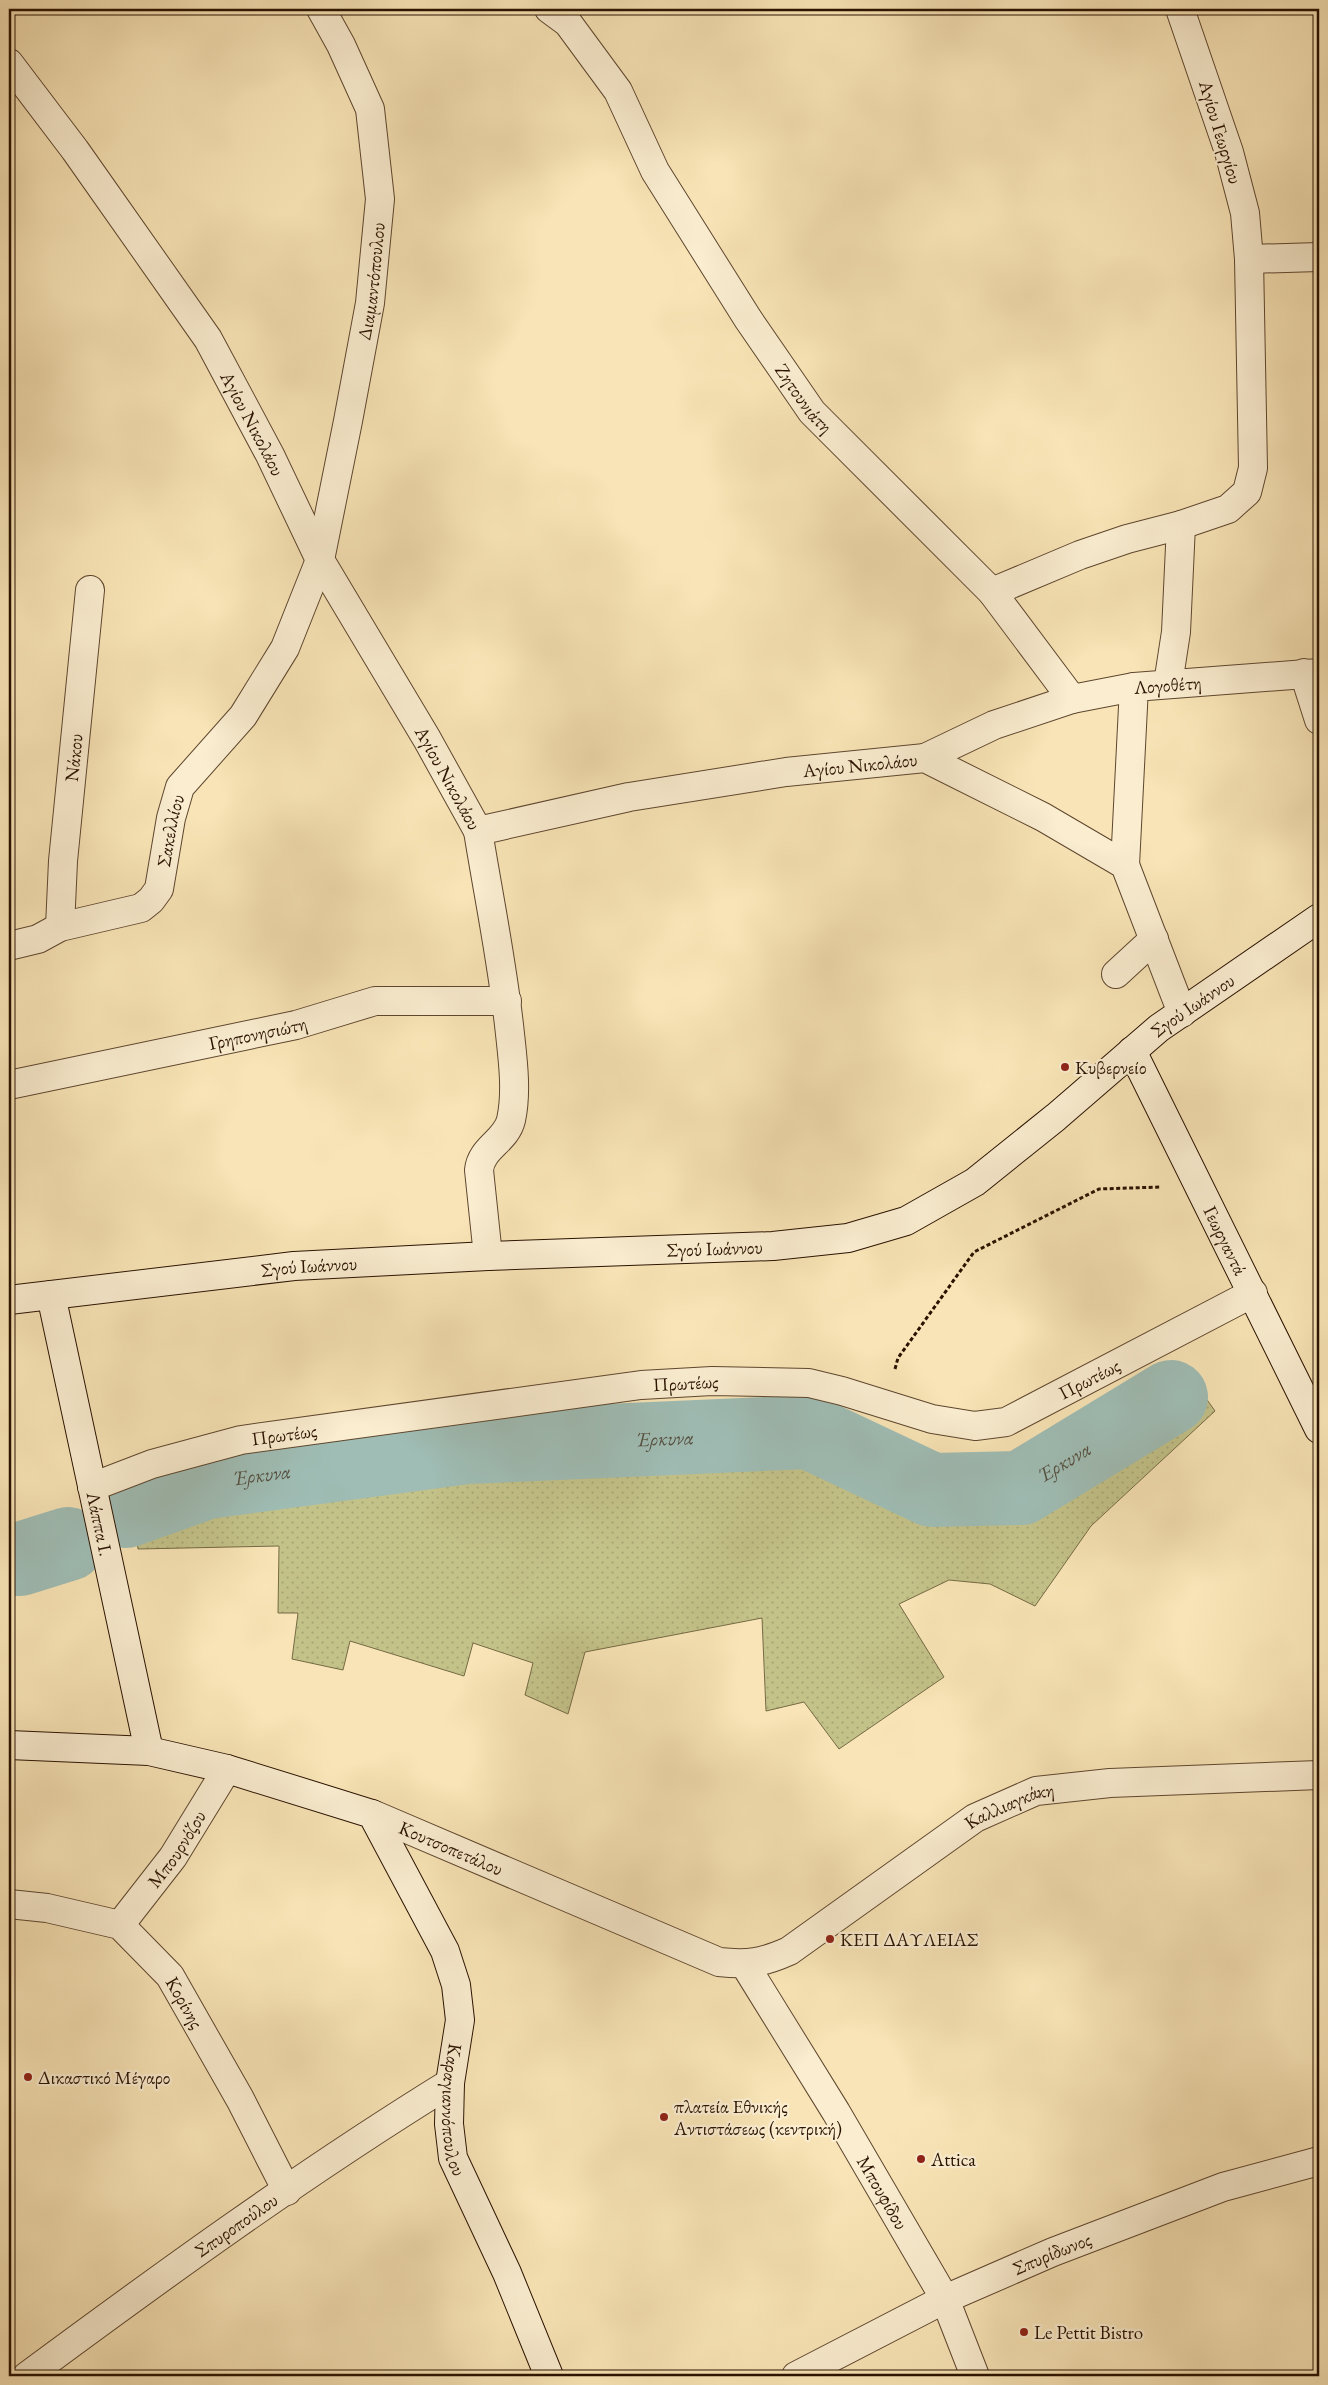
<svg xmlns="http://www.w3.org/2000/svg" width="1328" height="2385" viewBox="0 0 1328 2385" font-family="'EB Garamond',serif">
	<defs>
		<pattern id="grass-dots" width="8" height="8" patternUnits="userSpaceOnUse" patternTransform="scale(1.25)"><rect width="8" height="8" fill="#c3c289"/><path d="M2 2h.1M6 6h.1" fill="none" stroke="#a8a674" stroke-width="1.8" stroke-linecap="round"/></pattern>
	</defs>
	<rect width="100%" height="100%" fill="#f8e4b6"/>
	<filter id="stains"><feTurbulence type="fractalNoise" baseFrequency=".004" numOctaves="4"/><feColorMatrix values="0 0 0 0 .2 0 0 0 0 .09 0 0 0 0 .02 0 0 0 .5 -.17"/></filter>
	<radialGradient id="worn" r=".72"><stop offset=".6" stop-color="#630" stop-opacity="0"/><stop offset="1" stop-color="#630" stop-opacity=".3"/></radialGradient>
	<!-- grass -->
	<polygon fill="url(#grass-dots)" stroke="#766a44" points="1198,1387 1215,1411 1091,1526 1035,1606 990,1584 949,1580 899,1604 944,1677 839,1749 804,1702 766,1711 762,1618 585,1652 568,1714 525,1695 533,1663 473,1643 464,1676 350,1641 343,1670 292,1659 298,1613 278,1613 279,1546 138,1549 136,1528 190,1508 376,1471 463,1460 808,1444 934,1500 1021,1496"/>
	<g fill="none" stroke-linecap="round" stroke-linejoin="round">
		<!-- river -->
		<g stroke="#9fbdb5" stroke-width="74">
			<path id="s1" d="M126,1511L207,1482L467,1447L809,1432L932,1490L1021,1488L1171,1397"/>
			<polyline points="9,1559 20,1559 68,1544"/>
		</g>
		<!-- pedestrian casing -->
		<g stroke="#5e462e" stroke-width="30">
			<g id="pedestrian">
				<polyline points="1116,974 1154,939"/>
				<path id="s2" d="M9,1085L296,1025L375,1001H507"/>
				<path id="s3" d="M92,1487L152,1464L241,1440L641,1385L712,1381L809,1383L842,1391L932,1419L975,1426L1006,1422L1253,1293"/>
				<path id="s4" d="M745,1965L836,2112L945,2299L975,2376"/>
			</g>
		</g>
		<!-- minor casing -->
		<g stroke="#5e462e" stroke-width="30">
			<g id="minor">
				<path id="s5" d="M549,9L568,23L618,91L655,171L748,319L812,412L992,592L1072,699L1134,687"/>
				<path id="s6" d="M9,63L75,150L208,339L270,455L320,560L427,739L478,831L629,797L786,772L925,758L1043,817L1125,865L1182,1013"/>
				<polyline points="1249,259 1319,257"/>
				<polyline points="992,592 1080,555 1127,539 1181,525"/>
				<polyline points="1304,673 1319,720"/>
				<polyline points="1168,684 1176,632 1181,525 1228,509 1247,492 1253,468 1249,259 1245,213 1229,152 1180,9"/>
				<polyline points="925,758 994,725 1072,699"/>
				<path d="M478,831C489,899 503,966 510,1034C513,1061 517,1093 511,1120C506,1141 481,1148 479,1170L488,1256"/>
				<path id="s7" d="M1125,865L1134,687L1319,673"/>
				<path id="s8" d="M60,927L63,861L90,590"/>
				<path id="s9" d="M9,946L38,939L60,927L141,908L151,900L159,889L171,818L180,787L243,716L285,648L320,560L348,421L370,303L380,199L370,109L341,45L321,9"/>
				<path id="s10" d="M9,1904L47,1908L120,1925L170,1976L240,2099L287,2191"/>
				<path id="s11" d="M120,1925L173,1857L227,1769"/>
				<path id="s12" d="M27,2376C165,2274 304,2173 450,2083"/>
			</g>
		</g>
		<!-- tertiary casing -->
		<g stroke="#5e462e" stroke-width="30">
			<g id="tertiary">
				<path id="s13" d="M372,1814L719,1962C748,1965 762,1963 789,1951L975,1818L1036,1791L1110,1783L1319,1775"/>
				<path id="s14" d="M796,2376L945,2299L1053,2252L1223,2187L1319,2161"/>
			</g>
		</g>
		<!-- secondary casing -->
		<g stroke="#2a1200" stroke-width="30">
			<g id="secondary">
				<path id="s15" d="M1132,1051L1319,1429"/>
				<path id="s16" d="M51,1295L149,1751"/>
				<path id="s17" d="M9,1300L294,1266L488,1256L773,1246L848,1238L906,1221L975,1182L1056,1117L1159,1028L1319,918"/>
				<path id="s18" d="M9,1745L149,1751L227,1769L372,1814L445,1951L456,1985L460,2020L450,2083L449,2124L453,2158L507,2273L549,2376"/>
			</g>
		</g>
		<!-- path -->
		<polyline stroke="#2a1200" stroke-width="3" stroke-dasharray="4 2.5" stroke-linecap="butt" points="895,1369 898,1358 974,1252 1099,1189 1161,1187"/>
		<!-- pedestrian -->
		<use href="#pedestrian" stroke="#faedd0" stroke-width="28"/>
		<!-- minor -->
		<use href="#minor" stroke="#faedd0" stroke-width="28"/>
		<!-- tertiary -->
		<use href="#tertiary" stroke="#faedd0" stroke-width="28"/>
		<!-- secondary -->
		<use href="#secondary" stroke="#faedd0" stroke-width="28"/>
	</g>
	<!-- markers -->
	<g fill="#8f2418" stroke="#faedd0" stroke-width="2">
		<circle cx="1065" cy="1067" r="5"/>
		<circle cx="830" cy="1939" r="5"/>
		<circle cx="28" cy="2077" r="5"/>
		<circle cx="664" cy="2117" r="5"/>
		<circle cx="921" cy="2159" r="5"/>
		<circle cx="1024" cy="2332" r="5"/>
	</g>
	<g text-anchor="middle" stroke-width="4.5" stroke-linejoin="round" paint-order="stroke">
		<!-- street labels -->
		<g font-size="19" fill="#2a1200" stroke="#faedd0">
			<text transform="translate(1221 132) rotate(73)" y="7">Αγίου Γεωργίου</text>
			<text dy="7" stroke="none"><textPath href="#s9" startOffset="822">Διαμαντόπουλου</textPath></text>
			<text dy="7" stroke="none"><textPath href="#s5" startOffset="468">Ζητουνιάτη</textPath></text>
			<text dy="7" stroke="none"><textPath href="#s6" startOffset="436">Αγίου Νικολάου</textPath></text>
			<text dy="7" stroke="none"><textPath href="#s7" startOffset="212">Λογοθέτη</textPath></text>
			<text dy="7" stroke="none"><textPath href="#s8" startOffset="170">Νάκου</textPath></text>
			<text dy="7" stroke="none"><textPath href="#s6" startOffset="1290">Αγίου Νικολάου</textPath></text>
			<text dy="7" stroke="none"><textPath href="#s6" startOffset="841">Αγίου Νικολάου</textPath></text>
			<text dy="7" stroke="none"><textPath href="#s9" startOffset="224">Σακελλίου</textPath></text>
			<text dy="7" stroke="none"><textPath href="#s17" startOffset="1262">Σγού Ιωάννου</textPath></text>
			<text dy="7" stroke="none"><textPath href="#s2" startOffset="254">Γρηπονησιώτη</textPath></text>
			<text dy="7" stroke="none"><textPath href="#s15" startOffset="211">Γεωργαντά</textPath></text>
			<text dy="7" stroke="none"><textPath href="#s17" startOffset="708">Σγού Ιωάννου</textPath></text>
			<text dy="7" stroke="none"><textPath href="#s17" startOffset="302">Σγού Ιωάννου</textPath></text>
			<text dy="7" stroke="none"><textPath href="#s3" startOffset="1025">Πρωτέως</textPath></text>
			<text dy="7" stroke="none"><textPath href="#s3" startOffset="605">Πρωτέως</textPath></text>
			<text dy="7" stroke="none"><textPath href="#s3" startOffset="200">Πρωτέως</textPath></text>
			<text dy="7" stroke="none"><textPath href="#s16" startOffset="234">Λάππα Ι.</textPath></text>
			<text dy="7" stroke="none"><textPath href="#s13" startOffset="715">Καλλιαγκάκη</textPath></text>
			<text dy="7" stroke="none"><textPath href="#s13" startOffset="86">Κουτσοπετάλου</textPath></text>
			<text dy="7" stroke="none"><textPath href="#s11" startOffset="95">Μπουρνόζου</textPath></text>
			<text dy="7" stroke="none"><textPath href="#s10" startOffset="215">Κορίνης</textPath></text>
			<text dy="7" stroke="none"><textPath href="#s18" startOffset="689">Καραγιαννόπουλου</textPath></text>
			<text dy="7" stroke="none"><textPath href="#s4" startOffset="266">Μπουφίδου</textPath></text>
			<text dy="7" stroke="none"><textPath href="#s12" startOffset="258">Σπυροπούλου</textPath></text>
			<text dy="7" stroke="none"><textPath href="#s14" startOffset="284">Σπυρίδωνος</textPath></text>
		</g>
		<!-- poi labels -->
		<g font-size="19" fill="#2a1200" stroke="#faedd0" text-anchor="start">
			<text x="1075" y="1074">Κυβερνείο</text>
			<text x="840" y="1946">ΚΕΠ ΔΑΥΛΕΙΑΣ</text>
			<text x="38" y="2084">Δικαστικό Μέγαρο</text>
			<text x="674" y="2113">πλατεία Εθνικής<tspan x="674" dy="22">Αντιστάσεως (κεντρική)</tspan></text>
			<text x="931" y="2166">Attica</text>
			<text x="1034" y="2339">Le Pettit Bistro</text>
		</g>
		<!-- water labels -->
		<g font-size="20" font-style="italic" fill="#534e3f" stroke="#faedd0">
			<text dy="7" stroke="none"><textPath href="#s1" startOffset="546">Έρκυνα</textPath></text>
			<text dy="7" stroke="none"><textPath href="#s1" startOffset="966">Έρκυνα</textPath></text>
			<text dy="7" stroke="none"><textPath href="#s1" startOffset="141">Έρκυνα</textPath></text>
		</g>
	</g>
	<!-- margin -->
	<rect width="1328" height="2385" fill="none" stroke="#f8e4b6" stroke-width="30"/>
	<rect x="10" y="10" width="1308" height="2365" fill="none" stroke="#2a1200" stroke-width="2.5"/>
	<rect x="15" y="15" width="1298" height="2355" fill="none" stroke="#2a1200"/>
	<rect width="100%" height="100%" filter="url(#stains)"/>
	<rect width="100%" height="100%" fill="url(#worn)"/>
</svg>
